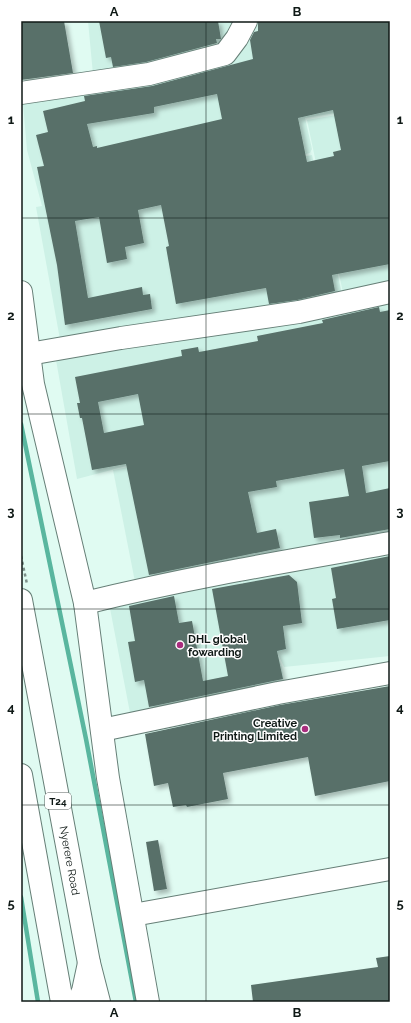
<svg xmlns="http://www.w3.org/2000/svg" width="411" height="1023" viewBox="0 0 411 1023" font-family="Raleway,sans-serif">
	<defs>
		<filter id="shadow"><feDropShadow dx="3.5" dy="3.5" stdDeviation="2" flood-color="#0004"/></filter>
	</defs>
	<rect width="100%" height="100%" fill="#e0fbf2"/>
	<!-- built -->
	<g fill="#cdf1e6">
		<polygon points="88,21 390,21 390,104 305,118 312,149 310,153 120,193 312,155 343,299 61,345 36,207 42,206 27,150 22,92 94,85"/>
		<polygon points="390,106 390,414 138,463 77,479 56,360 346,307 307,120"/>
		<polygon points="390,416 390,540 136,587 113,470"/>
		<polygon points="390,545 390,656 284,667 277,652 255,656 277,653 282,668 284,685 131,718 108,598 240,575 253,643 241,572"/>
	</g>
	<g fill="none" stroke-linecap="round" stroke-linejoin="round">
		<!-- stream -->
		<g stroke="#59b69f" stroke-width="4.5">
			<polyline points="21,424 86,739 136,1002"/>
			<polyline points="21,897 38,1002"/>
		</g>
	</g>
	<!-- building -->
	<g fill="#587069" fill-rule="evenodd" filter="url(#shadow)">
		<polygon points="21,21 64,21 73,73 21,80"/>
		<polygon points="99,21 218,21 221,39 216,39 217,43 146,62 113,67 111,57 106,58"/>
		<path d="M258,21H390V264L332,275L335,291L297,300L269,304L266,288L176,304L166,247L169,246L161,205L138,210L144,243L125,247L127,259L107,263L99,217L75,221L88,298L142,287L143,295L150,294L152,309L65,325L57,265L37,167L44,166L36,135L48,132L43,111L85,101L84,96L152,86L253,59L250,40L254,32L258,31ZM217,94L222,119L97,148V146L93,147L87,124L154,113V107ZM333,110L341,150L333,152L334,156L307,162L298,118Z"/>
		<path d="M379,307L380,312L390,310V461L362,466L366,493L390,488V529L340,538V535L314,538L309,502L349,496L344,469L276,481L277,487L248,492L257,533L276,529L280,548L149,575L126,464L92,470L82,418H80L77,403H80L75,377L182,356L181,350L198,347L199,352L258,341L257,336L323,323L322,320ZM138,394L144,425L104,433L98,402Z"/>
		<polygon points="390,556 390,620 337,629 332,599 336,598 331,568"/>
		<polygon points="289,575 297,582 302,623 283,626 286,649 277,651 283,679 149,707 144,680 135,682 128,642 135,641 129,606 174,596 179,623 192,621 203,681 228,676 212,589"/>
		<polygon points="390,686 390,781 315,796 308,757 223,773 228,799 187,807 186,805 173,807 168,783 154,786 145,734 280,705"/>
		<polygon points="158,840 167,889 154,891 146,842"/>
		<polygon points="390,956 390,1002 253,1002 251,985 378,967 376,958"/>
	</g>
	<g fill="none" stroke-linecap="round" stroke-linejoin="round">
		<!-- minor casing -->
		<g stroke="#667f77" stroke-width="24">
			<g id="minor">
				<polyline points="21,93 149,74 225,54 237,38 246,21"/>
				<polyline points="21,292 33,384 85,603 108,778 148,1002"/>
				<polyline points="29,354 121,338 299,312 390,292"/>
				<path d="M85,603C186,578 288,561 390,543"/>
				<polyline points="102,730 278,693 390,673"/>
				<polyline points="133,915 390,869"/>
				<polyline points="78,1002 83,991 89,963"/>
			</g>
		</g>
		<!-- highway casing -->
		<g stroke="#667f77" stroke-width="24">
			<g id="highway">
				<path id="s1" d="M21,600L89,963L99,1002"/>
				<polyline points="21,775 62,1002"/>
			</g>
		</g>
		<!-- path -->
		<polyline stroke="#7d908a" stroke-width="2.5" stroke-dasharray="3 3" stroke-linecap="butt" points="21,556 27,584"/>
		<!-- minor -->
		<use href="#minor" stroke="#fff" stroke-width="22"/>
		<!-- highway -->
		<use href="#highway" stroke="#fff" stroke-width="22"/>
	</g>
	<!-- grid -->
	<path fill="none" stroke="#0f1916" stroke-width="1" stroke-opacity="0.55" d="M206,21V1002M21,218H390M21,414H390M21,609H390M21,805H390"/>
	<!-- markers -->
	<g fill="#a92d7e" stroke="#fff" stroke-width="1.5">
		<circle cx="180" cy="645" r="4"/>
		<circle cx="305" cy="729" r="4"/>
	</g>
	<g text-anchor="middle" stroke-width="3" stroke-linejoin="round" paint-order="stroke">
		<!-- shield labels -->
		<rect fill="#fff" stroke="#575e5c" stroke-width="1" x="45" y="793" width="26" height="16" rx="3"/>
		<g font-size="10" font-weight="bold" fill="#0f1916">
			<text x="58" y="805">T24</text>
		</g>
		<!-- poi labels -->
		<g font-size="11" font-weight="bold" fill="#0f1916" stroke="#fff" text-anchor="start">
			<text x="188" y="643">DHL global<tspan x="188" dy="13">fowarding</tspan></text>
			<text x="297" y="727" text-anchor="end">Creative<tspan x="297" dy="13">Printing Limited</tspan></text>
		</g>
		<!-- street labels -->
		<g font-size="11" fill="#0f1916" stroke="#fff">
			<text dy="4" stroke="none"><textPath href="#s1" startOffset="265">Nyerere Road</textPath></text>
		</g>
	</g>
	<!-- border -->
	<rect width="411" height="1023" fill="none" stroke="#ffffff" stroke-width="44"/>
	<rect x="22" y="22" width="367" height="979" fill="none" stroke="#0f1916" stroke-width="1.5"/>
	<g font-size="13" text-anchor="middle" font-weight="bold" fill="#0f1916">
		<text x="114" y="16">A</text>
		<text x="297" y="16">B</text>
		<text x="11" y="124">1</text>
		<text x="400" y="124">1</text>
		<text x="11" y="320">2</text>
		<text x="400" y="320">2</text>
		<text x="11" y="516">3</text>
		<text x="400" y="516">3</text>
		<text x="11" y="712">4</text>
		<text x="400" y="712">4</text>
		<text x="11" y="908">5</text>
		<text x="400" y="908">5</text>
		<text x="114" y="1017">A</text>
		<text x="297" y="1017">B</text>
	</g>
</svg>
